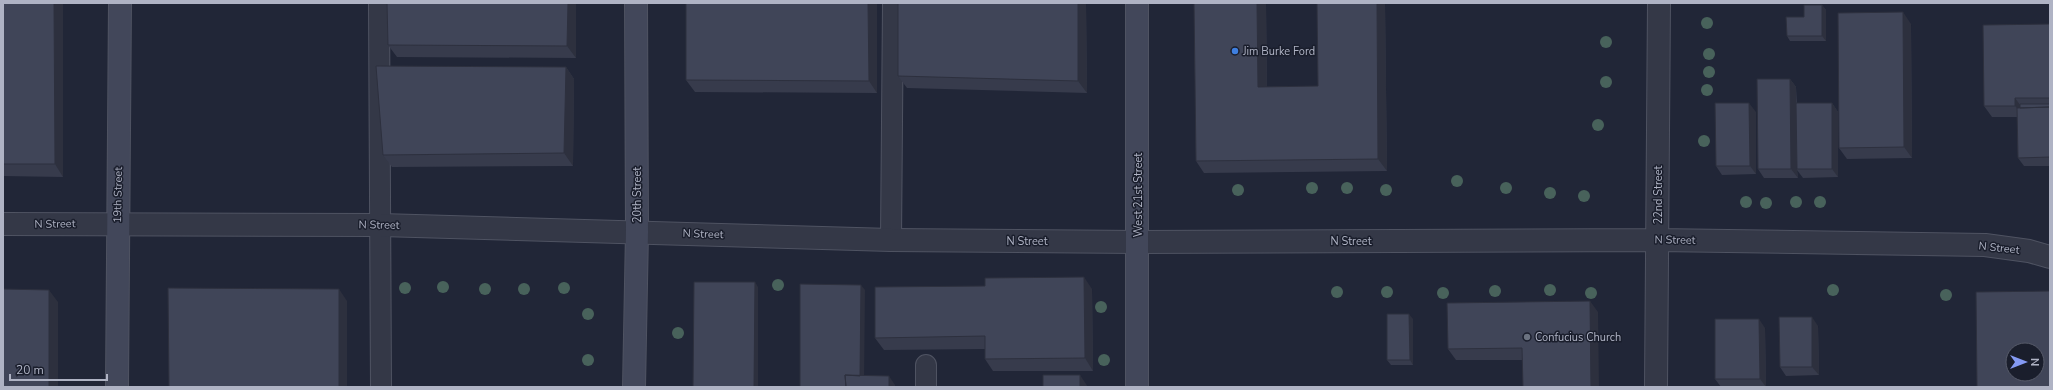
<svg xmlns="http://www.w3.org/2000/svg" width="2053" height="390" viewBox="0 0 2053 390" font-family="'Nunito Sans',sans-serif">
<rect width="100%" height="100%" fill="#212637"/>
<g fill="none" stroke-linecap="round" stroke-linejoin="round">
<g stroke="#4f5362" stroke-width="22">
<path id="lane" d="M379 3 381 387
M891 240 893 3
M926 365V387"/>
</g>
<g stroke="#4f5362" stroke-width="24">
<path id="street" d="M3 224 381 225 891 240 1138 242 1658 240 1985 245 2029 251 2050 257
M1656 387 1659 3"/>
</g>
<g stroke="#4f5362" stroke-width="24">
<path id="secondary" d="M1137 3V387
M117 387 120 3
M634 387 637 232 636 3"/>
</g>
<use href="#lane" stroke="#343847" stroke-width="20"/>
<use href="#street" stroke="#343847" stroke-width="22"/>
<use href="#secondary" stroke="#42475a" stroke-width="22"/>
</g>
<g fill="#48625b">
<circle cx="1707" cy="23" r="6"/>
<circle cx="1606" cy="42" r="6"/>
<circle cx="1709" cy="54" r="6"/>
<circle cx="1709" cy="72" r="6"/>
<circle cx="1606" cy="82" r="6"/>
<circle cx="1707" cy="90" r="6"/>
<circle cx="1598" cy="125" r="6"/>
<circle cx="1704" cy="141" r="6"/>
<circle cx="1457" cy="181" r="6"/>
<circle cx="1312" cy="188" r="6"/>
<circle cx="1347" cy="188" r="6"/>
<circle cx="1506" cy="188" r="6"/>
<circle cx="1238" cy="190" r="6"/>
<circle cx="1386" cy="190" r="6"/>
<circle cx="1550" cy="193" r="6"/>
<circle cx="1584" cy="196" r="6"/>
<circle cx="1746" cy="202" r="6"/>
<circle cx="1796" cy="202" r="6"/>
<circle cx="1820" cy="202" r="6"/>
<circle cx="1766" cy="203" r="6"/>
<circle cx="778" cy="285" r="6"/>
<circle cx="443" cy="287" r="6"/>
<circle cx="405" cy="288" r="6"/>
<circle cx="564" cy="288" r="6"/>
<circle cx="485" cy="289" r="6"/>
<circle cx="524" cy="289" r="6"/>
<circle cx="1550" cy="290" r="6"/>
<circle cx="1833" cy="290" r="6"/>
<circle cx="1495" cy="291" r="6"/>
<circle cx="1337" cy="292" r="6"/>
<circle cx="1387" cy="292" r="6"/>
<circle cx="1443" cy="293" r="6"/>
<circle cx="1591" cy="293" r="6"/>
<circle cx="1946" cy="295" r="6"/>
<circle cx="1101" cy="307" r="6"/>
<circle cx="588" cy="314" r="6"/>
<circle cx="678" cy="333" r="6"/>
<circle cx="588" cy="360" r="6"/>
<circle cx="1104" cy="360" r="6"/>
</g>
<path fill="#373b4c" d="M3 3H63V177L3 176Z
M387 3H576V58L397 57 388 45Z
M877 3V93L695 92 686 80Z
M898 3H1086L1087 93 907 88 898 76Z
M1194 3H1266L1267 87 1318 86 1317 3H1385L1387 171 1204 173 1196 161Z
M1822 5 1826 10V41H1790L1787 36Z
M1911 24 1912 158 1847 159 1839 148Z
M2050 24V166H2024L2018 158 2017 117H1992L1984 106Z
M566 67 574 79 573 166 392 167 383 155Z
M1790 79 1796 87 1797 103H1832L1838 112V177L1803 178 1797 170 1798 178H1764L1758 169Z
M1756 112V174L1722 175 1716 166Z
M1092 289 1093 371H993L985 359V349L884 350 875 338Z
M1598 312 1522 360H1456L1448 349Z
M1413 319V365H1391L1387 360Z
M1818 326 1819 375 1786 376 1780 367Z
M1765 328 1766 387H1721L1715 379Z"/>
<path fill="#2d303e" d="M54 3H63V177L55 164Z
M568 3H576V58L567 46Z
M868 3H877V93L869 81Z
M1078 3H1086L1087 93 1078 81Z
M1257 3H1266L1267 99 1258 87Z
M1377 3H1385L1387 171 1378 159Z
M1822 5 1826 10V41L1822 36Z
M1903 12 1911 24 1912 158 1904 147Z
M566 67 574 79 573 166 564 153Z
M1790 79 1796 87 1797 169V170L1798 178 1791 169Z
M2015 98 2023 109 2020 112 2015 106Z
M1749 103 1756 112V174L1750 166Z
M1832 103 1838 112V177L1832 169Z
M1084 277 1092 289 1093 371 1085 358Z
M755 282 758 287V387H754Z
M861 285 865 290 864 384 860 379Z
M339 289 347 301V387H339Z
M49 290 58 302V387H49Z
M1590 301 1598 312 1599 387H1591Z
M1409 314 1413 319V365L1410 360Z
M1812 317 1818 326 1819 375 1812 367Z
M1759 319 1765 328 1766 387 1760 379Z
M1080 375 1088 387H1080Z
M889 376 895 385V387H889Z"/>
<path fill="#404558" stroke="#2d303e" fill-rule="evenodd" d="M3 3H54L55 164H3Z
M387 3H568L567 46 388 45Z
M686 3H868L869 81 686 80Z
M898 3H1078V81L898 76Z
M1194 3H1257L1258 87 1318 86 1317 3H1377L1378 159 1196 161Z
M1804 5H1822V36H1787L1786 17H1804Z
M1903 12 1904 147 1839 148 1838 13Z
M2050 24V98H2015V106H1984L1983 25Z
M376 66 566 67 564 153 383 155Z
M1757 79H1790L1791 169H1758Z
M1715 103H1749L1750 166H1716Z
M1796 103H1832V169H1797Z
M2020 104H2050V107L2020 108Z
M2050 107V157L2018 158 2017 108Z
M1084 277 1085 358 985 359V336L875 338V287L985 286V278Z
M694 282H755L754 387H693Z
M800 284 861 285 860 376 845 375 846 387H800Z
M168 288 339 289V387H169Z
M3 289 49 290V387H3Z
M2050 291V387H1977L1976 292ZM2013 350H2037V374H2013Z
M1590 301 1591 387H1523L1522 348 1448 349 1447 303Z
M1387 314H1409L1410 360H1387Z
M1779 317H1812V367H1780Z
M1715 319H1759L1760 379H1715Z
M845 375 889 376V387H846Z
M1043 375H1080V387H1043Z"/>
<circle fill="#3f7fe0" stroke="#1a1e2c" stroke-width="1.5" cx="1235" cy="51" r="4"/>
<circle fill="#6b7280" stroke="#1a1e2c" stroke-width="1.5" cx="1527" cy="337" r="4"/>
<g text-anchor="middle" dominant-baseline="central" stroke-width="3" stroke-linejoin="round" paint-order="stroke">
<g font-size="11" fill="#afb3c4" stroke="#1a1e2c" text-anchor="start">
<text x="1243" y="51">Jim Burke Ford</text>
<text x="1535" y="337">Confucius Church</text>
</g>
<g font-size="11" fill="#afb3c4" stroke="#1a1e2c">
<text transform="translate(118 195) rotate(-89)">19th Street</text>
<text transform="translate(637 195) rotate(-90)">20th Street</text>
<text transform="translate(1138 195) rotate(-90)">West 21st Street</text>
<text transform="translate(1658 195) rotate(-90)">22nd Street</text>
<text transform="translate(55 224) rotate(-1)">N Street</text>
<text transform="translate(379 225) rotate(1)">N Street</text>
<text transform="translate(703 234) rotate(2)">N Street</text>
<text transform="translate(1675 240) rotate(1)">N Street</text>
<text x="1027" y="241">N Street</text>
<text x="1351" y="241">N Street</text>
<text transform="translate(1999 248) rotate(6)">N Street</text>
</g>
</g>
<rect width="2053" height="390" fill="none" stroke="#afb3c4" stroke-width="8"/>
<g transform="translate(2025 362) rotate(90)"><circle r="19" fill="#1a1e2c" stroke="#565a69"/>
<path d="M0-3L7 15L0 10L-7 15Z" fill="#849af4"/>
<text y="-6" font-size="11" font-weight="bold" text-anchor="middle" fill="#afb3c4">N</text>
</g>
<path d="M10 374v6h97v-6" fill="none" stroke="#afb3c4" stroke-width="2"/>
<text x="16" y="374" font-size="12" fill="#afb3c4" stroke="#1a1e2c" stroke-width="3" paint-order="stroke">20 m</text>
</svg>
